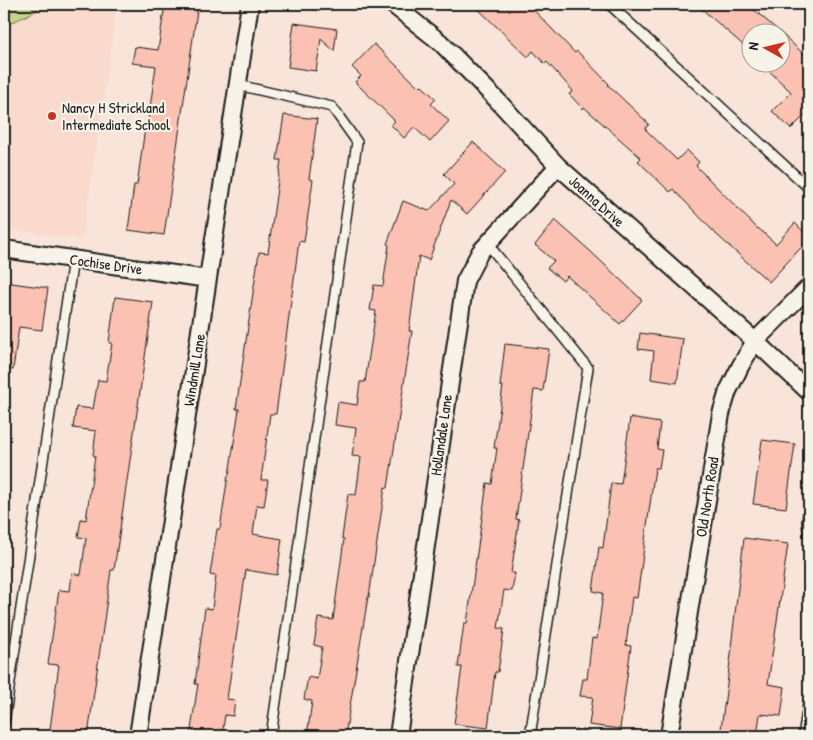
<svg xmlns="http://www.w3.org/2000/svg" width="813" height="740" viewBox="0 0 813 740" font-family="'Patrick Hand',sans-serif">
<rect width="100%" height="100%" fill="#f8e4d8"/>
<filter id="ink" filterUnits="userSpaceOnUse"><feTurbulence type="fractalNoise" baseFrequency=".02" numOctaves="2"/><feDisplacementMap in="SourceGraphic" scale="10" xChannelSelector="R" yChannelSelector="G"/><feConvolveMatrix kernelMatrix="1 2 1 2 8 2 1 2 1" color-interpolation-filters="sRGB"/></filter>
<g filter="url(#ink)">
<path fill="#f9dacd" d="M4 4H117L82 240 4 228Z"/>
<path fill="#c2d489" stroke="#6f7852" d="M4 4H35L38 10 4 26Z"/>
<path fill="#fbc1b2" stroke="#1c1c1c" d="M165 4H198L164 235 128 230 134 185H137L145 128H147L156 66 132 63 135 47 158 50Z
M473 4H528L575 53 577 51 609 84 608 85 649 124 645 129 677 160 687 150 699 162 696 166 758 229V228L776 244 795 223 809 237V239L769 282 716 234 673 189 670 192 638 161 641 158 584 107 583 109 569 94 573 91 547 62 545 64 533 51 528 57Z
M696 4H747L780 32H750V51Z
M294 23 337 29 334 51 321 39 316 71 288 67Z
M780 32 809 59V111L791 129 772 111 791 92 760 62H780Z
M374 44 419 87 421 85 436 99 431 104 449 121 430 142 414 127 404 138 391 125 395 121 355 82 361 76 352 67Z
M284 115 317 119 309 179 313 180 304 242 299 241 276 414H270L261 480H268L264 506 257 505 253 534 282 539 277 575 246 570 227 699 235 700 233 716 225 715 222 736H190L198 684H195L205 608 212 609 216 576 210 575 217 529H220L228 475H229L239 409H236L259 252 268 253 281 160H277Z
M473 142 505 172 467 214 451 200 429 260 419 256 409 331H412L388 488 385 487 369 597H368L345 736H307L312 701 304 699 308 677 317 679 322 647 314 645 318 618 333 620 344 539 342 538 348 494 356 495 361 457 352 456 356 428 335 425 338 402 357 405 360 382H365L376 311 370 310 374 285 383 286 389 245 387 244 403 201 429 211 454 184 444 174Z
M555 220 589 250 642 300 620 324 567 276 563 281 547 268 554 261 535 245Z
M4 282 48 288 42 330 19 327 13 370 4 369Z
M115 297 153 302 114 570H111L88 736H49L59 665 48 664 59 590 70 591 72 573 81 575 86 538 78 537 81 519 86 520 95 456 93 455 96 431 73 428 76 407 93 409 98 380 106 381 112 343H109Z
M640 333 683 339 677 383 651 379 654 351 638 349Z
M505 344 549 349 543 391 534 390 516 519 519 520 511 573H515L512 591 504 590 498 628 504 629 498 672H495L488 728 454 724 462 667H458L464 623H467L487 483 492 484 497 448H494L503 386H500Z
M630 418 660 423 657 449 662 450 659 468H655L637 598 632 597 626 645 631 646 620 729 589 725 593 697 580 696 583 679H587L592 638 597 639 603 593 593 591 599 547 603 548 611 483 621 484Z
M762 440 795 444 786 508 753 504Z
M744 538 788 544 768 684 785 687 781 716 760 714 757 736H720L732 647H731Z"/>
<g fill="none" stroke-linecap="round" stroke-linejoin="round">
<g stroke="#1c1c1c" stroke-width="12">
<path id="service" d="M609 4 809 188
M238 85 332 107 357 142 271 736
M487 243 588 368 530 736
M809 507 807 522 809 535
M4 722 73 259
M803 736 809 699"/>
</g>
<g stroke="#1c1c1c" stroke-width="20">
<path id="minor" d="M392 4 440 42 497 100 558 166 755 341 809 392
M4 249 208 279
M138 736 250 4
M398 736 465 281 480 252 558 166
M669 736 721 414 728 391 741 365 755 341 809 287"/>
</g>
<use href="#service" stroke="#f7f3e8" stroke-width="9"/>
<use href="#minor" stroke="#f7f3e8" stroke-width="16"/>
</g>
</g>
<circle fill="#c8321e" stroke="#f7f3e8" stroke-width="2" cx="52" cy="116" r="5"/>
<g text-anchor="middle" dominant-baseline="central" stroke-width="4.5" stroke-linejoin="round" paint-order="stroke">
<g font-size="15" fill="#1c1c1c" stroke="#f7f3e8" text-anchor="start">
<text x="62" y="107">Nancy H Strickland<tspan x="62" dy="17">Intermediate School</tspan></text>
</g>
<g font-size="15" fill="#1c1c1c" stroke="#f7f3e8">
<text transform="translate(597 201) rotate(42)">Joanna Drive</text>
<text transform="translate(106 264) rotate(8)">Cochise Drive</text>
<text transform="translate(194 370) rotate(-81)">Windmill Lane</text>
<text transform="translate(441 435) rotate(-82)">Hollandale Lane</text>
<text transform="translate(707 497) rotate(-81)">Old North Road</text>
</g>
</g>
<rect width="813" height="740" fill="none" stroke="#f7f3e8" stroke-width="20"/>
<rect x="10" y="10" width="793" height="720" fill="none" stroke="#1c1c1c" stroke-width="2" filter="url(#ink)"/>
<g transform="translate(766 48) rotate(278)"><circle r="24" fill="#f7f3e8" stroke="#9f9d96"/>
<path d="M0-4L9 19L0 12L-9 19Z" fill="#c8321e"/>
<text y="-8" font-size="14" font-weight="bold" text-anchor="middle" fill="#1c1c1c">N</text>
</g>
</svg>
